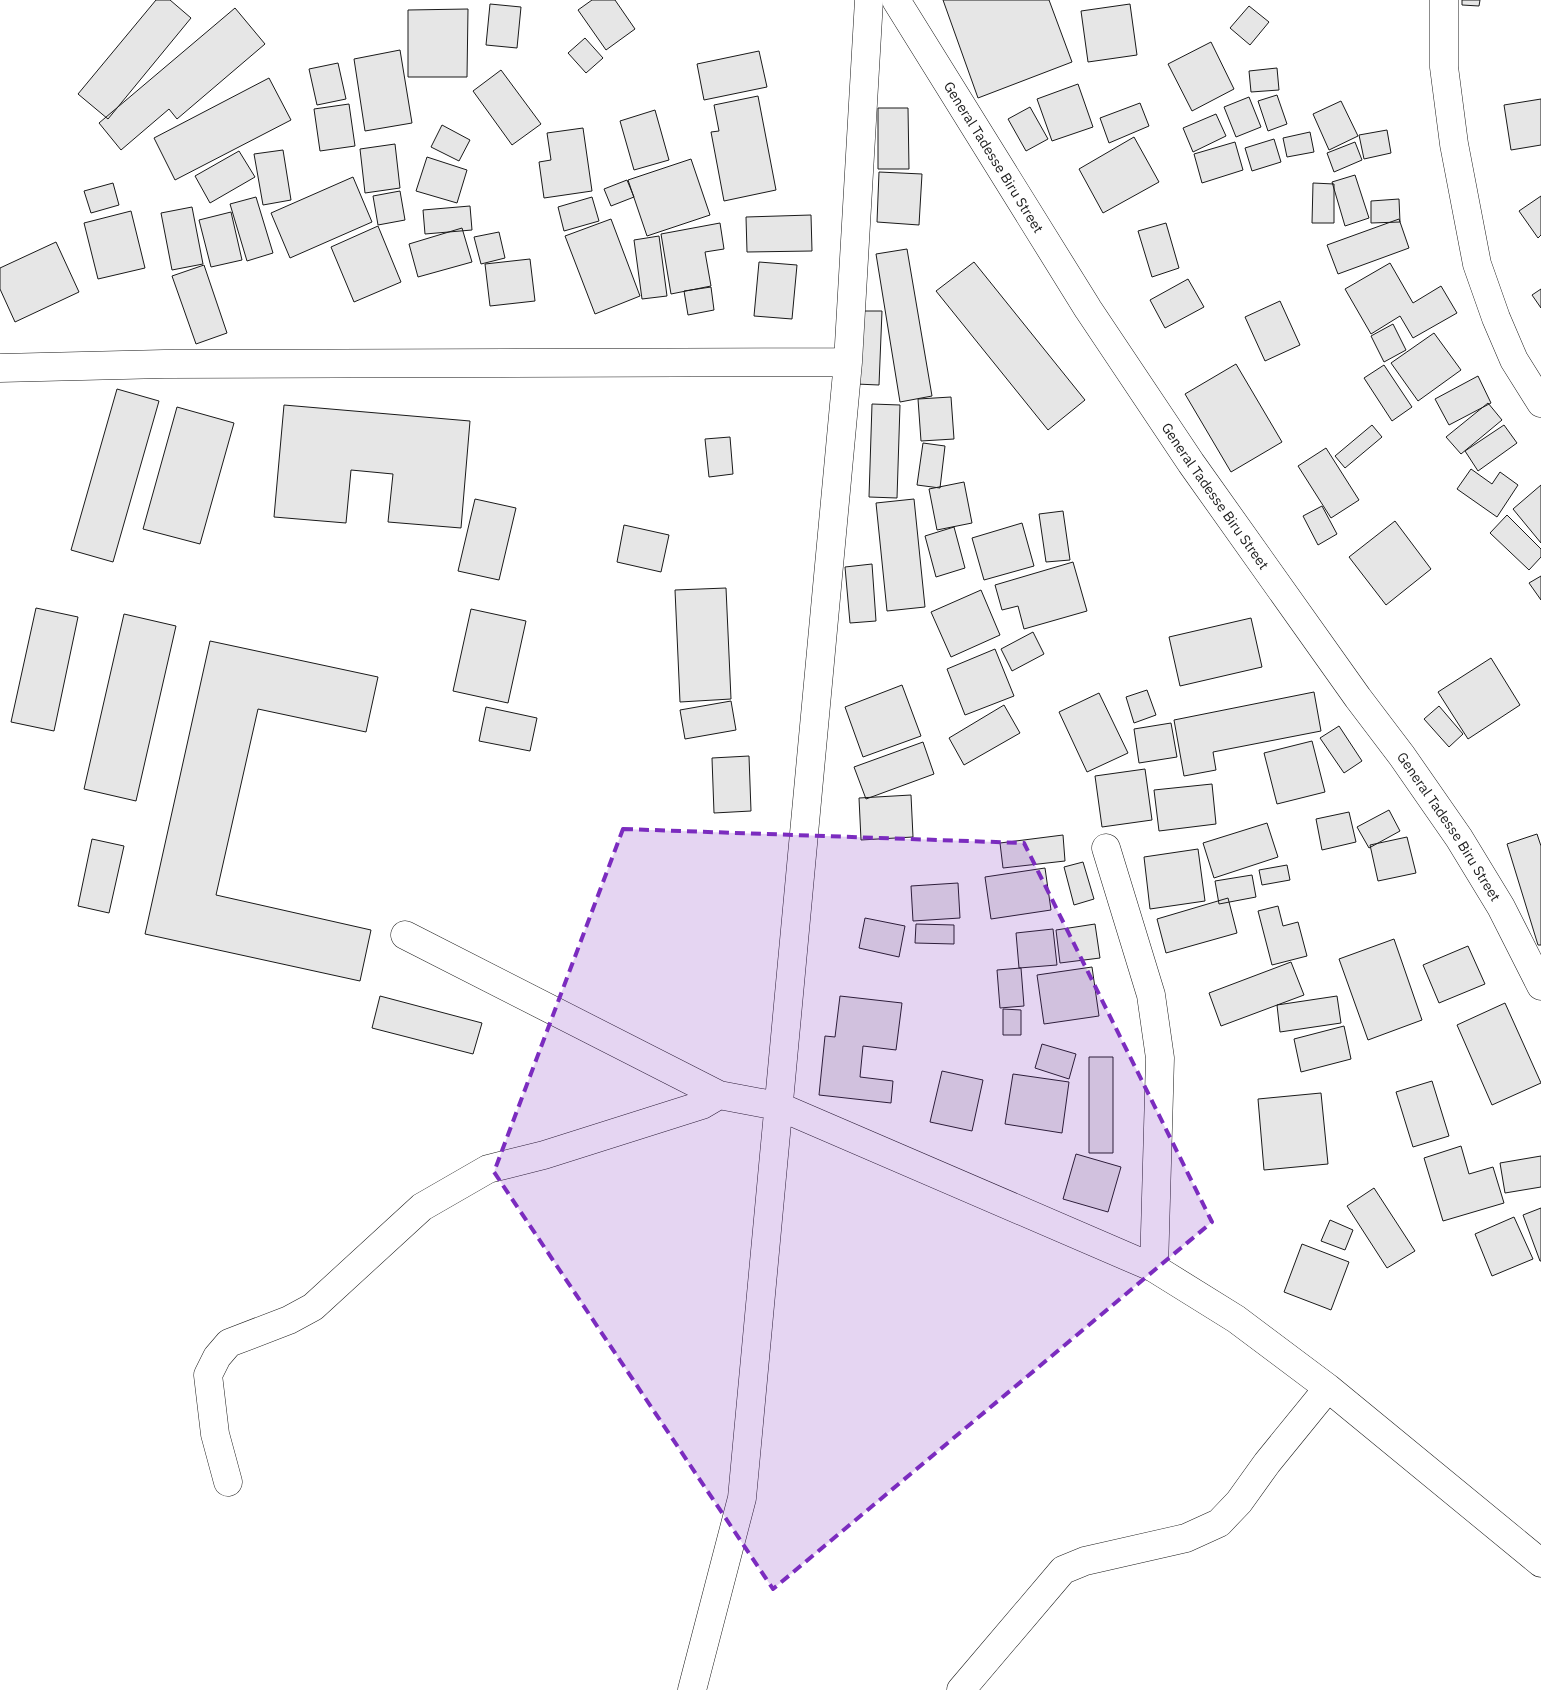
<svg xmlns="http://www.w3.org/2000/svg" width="1541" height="1690" viewBox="0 0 1541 1690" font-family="'IBM Plex Sans',sans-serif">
<rect width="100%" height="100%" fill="#fff"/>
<path fill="#e6e6e6" stroke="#1a1a1a" d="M156 0H170L191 18 108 119 78 94Z
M592 0H615L635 29 606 50 578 10Z
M943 0H1049L1072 62 978 98Z
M1462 0H1480L1479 6 1462 5Z
M490 4 521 7 517 48 486 45Z
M1130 4 1137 55 1088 62 1081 11Z
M1249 6 1269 22 1250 45 1230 28Z
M235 8 265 44 177 119 169 109 121 150 99 123Z
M468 9 467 77H408V10Z
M585 38 603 58 586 73 568 53Z
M1211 42 1234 89 1192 111 1168 64Z
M400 50 412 123 365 131 354 59Z
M759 51 767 87 704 100 697 64Z
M338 63 346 99 317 105 309 69Z
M1277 68 1279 90 1251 92 1249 71Z
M501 70 541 124 512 145 473 91Z
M269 78 291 120 175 180 154 138Z
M1078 84 1093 127 1052 141 1037 99Z
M1277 95 1287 124 1268 131 1258 101Z
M758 96 776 190 724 201 711 132 719 131 714 105Z
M1249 97 1261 127 1236 137 1224 107Z
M1541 99V145L1511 150 1504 105Z
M1341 101 1358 136 1329 150 1313 114Z
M1140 103 1149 126 1109 143 1100 118Z
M349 104 355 146 320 151 314 109Z
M1030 107 1048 139 1026 151 1008 119Z
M878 108H908L909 169H878Z
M655 110 669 160 634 170 620 121Z
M1216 114 1226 136 1193 152 1183 128Z
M442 125 470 140 459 161 431 147Z
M583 128 592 191 544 198 539 162 551 160 547 133Z
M1387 130 1391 153 1364 159 1359 135Z
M1310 132 1314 152 1287 157 1283 138Z
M1134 137 1159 182 1103 213 1079 169Z
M1274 139 1281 162 1252 171 1245 148Z
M1235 142 1243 170 1202 183 1194 154Z
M1355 142 1362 160 1334 172 1327 153Z
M395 144 400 188 365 193 360 149Z
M283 150 291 200 263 205 254 154Z
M239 151 255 177 210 203 195 176Z
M427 157 467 170 457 203 416 191Z
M691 159 710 215 647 236 628 180Z
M879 172 922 174 919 225 877 222Z
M1355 175 1369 218 1345 226 1332 182Z
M353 177 372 222 290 258 271 213Z
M627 180 634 197 611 206 604 189Z
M113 183 119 205 91 213 84 191Z
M1313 183 1334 184V223H1312Z
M400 191 405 220 378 225 373 196Z
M1541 196V235L1538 238 1519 211Z
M256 197 273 253 247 261 230 204Z
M592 197 599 221 564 231 558 207Z
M1399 199 1400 222 1371 223V201Z
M470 206 472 230 425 234 423 210Z
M192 207 203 264 172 270 161 213Z
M131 211 145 268 98 279 84 223Z
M231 212 242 260 211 267 199 220Z
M811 215 812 251 747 252 746 217Z
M611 219 640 296 595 314 565 236Z
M1399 219 1409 248 1338 274 1327 245Z
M720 223 724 249 705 252 711 286 671 294 661 234Z
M1166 223 1179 268 1152 277 1138 231Z
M378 226 401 282 354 302 331 247Z
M462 228 472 262 418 277 409 244Z
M499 232 505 258 481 264 474 237Z
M659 236 667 296 642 299 634 240Z
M56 242 79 292 15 322 0 289V268Z
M907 249 932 396 900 402 876 254Z
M530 259 535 301 490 306 485 264Z
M759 262 797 265 792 319 754 316Z
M974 262 1085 400 1048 430 936 291Z
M1390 263 1413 303 1441 286 1457 313 1413 338 1400 316 1371 334 1345 289Z
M204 265 227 333 196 344 172 276Z
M1188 279 1204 307 1165 328 1150 300Z
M711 287 714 310 688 315 684 291Z
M1541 289V308L1532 295Z
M1280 301 1300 345 1265 361 1245 317Z
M859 311H882L879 385 856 384Z
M1393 324 1406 350 1384 362 1371 336Z
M1434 333 1461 370 1418 401 1391 363Z
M1236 364 1282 442 1231 472 1185 394Z
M1384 365 1412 407 1392 421 1364 378Z
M1478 376 1491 403 1449 425 1435 399Z
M117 389 159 401 113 562 71 550Z
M951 397 954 439 921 441 918 399Z
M1488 403 1502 420 1461 454 1446 437Z
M872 404 900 405 897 498 869 497Z
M284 405 470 421 461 528 388 522 393 474 351 470 346 523 274 517Z
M177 407 234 423 200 544 143 529Z
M1372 425 1382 437 1345 468 1335 456Z
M1504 425 1517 443 1478 471 1465 451Z
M730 437 733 474 709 477 705 439Z
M923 443 945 446 940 488 917 485Z
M1326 448 1359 500 1331 518 1298 466Z
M1471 469 1492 484 1500 472 1518 485 1497 517 1457 489Z
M964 482 972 523 937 530 929 489Z
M1541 485V543L1513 509Z
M475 499 516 508 499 580 458 571Z
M914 499 925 607 887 611 876 503Z
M1322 506 1337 534 1318 545 1303 516Z
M1063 511 1070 560 1046 562 1039 514Z
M1507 515 1541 549V557L1529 570 1490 533Z
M1395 521 1431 569 1386 605 1349 557Z
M1022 523 1034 566 984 580 972 538Z
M624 525 669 535 661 572 617 562Z
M954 527 965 568 936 577 925 536Z
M1073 562 1087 611 1024 629 1018 606 1002 610 995 585Z
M872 564 876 621 850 623 845 567Z
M1541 576V600L1529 583Z
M726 588 731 699 680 702 675 590Z
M981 590 1000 635 951 657 931 612Z
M36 608 78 617 54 731 11 722Z
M471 609 526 621 508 703 453 691Z
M124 614 176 626 136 801 84 789Z
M1251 618 1262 667 1180 686 1169 637Z
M1033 632 1044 654 1012 671 1001 649Z
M210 641 378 677 366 732 258 709 216 895 371 930 360 981 145 934Z
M995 649 1014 696 965 715 947 669Z
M1491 658 1520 705 1468 739 1438 692Z
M902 685 921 736 863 757 845 707Z
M1147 690 1156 715 1134 723 1126 697Z
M1314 692 1321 731 1213 752 1216 770 1184 776 1174 720Z
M1099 693 1128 753 1087 772 1059 712Z
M731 701 736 730 685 739 680 710Z
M1004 705 1020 733 964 765 949 738Z
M1439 706 1463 734 1449 747 1424 719Z
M486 707 537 718 530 751 479 741Z
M1171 723 1177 757 1139 763 1134 729Z
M1339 726 1362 761 1344 773 1320 738Z
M1312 741 1325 792 1277 804 1264 753Z
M923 742 934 774 866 799 854 767Z
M749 756 751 811 714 813 712 758Z
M1145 769 1152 820 1102 827 1095 776Z
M1212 784 1216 824 1159 831 1154 790Z
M911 795 913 837 861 840 859 798Z
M1389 810 1400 831 1369 848 1357 827Z
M1349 812 1356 842 1322 850 1316 819Z
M1267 823 1278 857 1214 878 1203 843Z
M1537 834 1541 846V945H1538L1507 844Z
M1063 835 1065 861 1003 868 1000 843Z
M1407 837 1416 873 1378 881 1370 845Z
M92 839 124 846 109 913 78 906Z
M1198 849 1205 901 1150 909 1144 857Z
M1083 862 1094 899 1074 905 1064 867Z
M1287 865 1290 880 1262 885 1259 870Z
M1045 868 1051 910 991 919 985 877Z
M1252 875 1256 897 1219 904 1215 881Z
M958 883 960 918 913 921 911 886Z
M1228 898 1237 933 1166 953 1157 919Z
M1278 906 1283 926 1298 922 1307 956 1272 965 1258 911Z
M865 918 905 926 899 957 859 948Z
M916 924 954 925V944L915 943Z
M1095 924 1100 958 1060 963 1056 930Z
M1053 929 1057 965 1019 968 1016 933Z
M1394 939 1422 1020 1368 1040 1339 959Z
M1468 946 1485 984 1439 1003 1423 965Z
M1291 962 1304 995 1221 1026 1209 993Z
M1092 967 1099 1016 1044 1024 1037 975Z
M1021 968 1024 1006 1000 1008 997 970Z
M380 996 482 1023 473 1054 372 1028Z
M840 996 902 1003 896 1050 863 1046 860 1077 893 1081 891 1103 819 1095 825 1036 835 1037Z
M1337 996 1341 1023 1280 1032 1277 1005Z
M1505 1003 1541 1083 1492 1105 1457 1025Z
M1003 1009 1021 1010V1035H1003Z
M1344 1026 1351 1059 1301 1072 1294 1039Z
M1042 1044 1076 1054 1069 1079 1035 1068Z
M1089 1057H1113V1153H1089Z
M942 1071 983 1080 972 1131 930 1122Z
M1013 1074 1069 1082 1062 1133 1005 1124Z
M1432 1081 1449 1136 1413 1147 1396 1092Z
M1321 1093 1328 1164 1264 1170 1258 1099Z
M1461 1146 1469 1174 1493 1167 1504 1203 1443 1221 1424 1158Z
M1076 1154 1121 1167 1108 1212 1063 1199Z
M1541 1156V1187L1505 1193 1500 1163Z
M1374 1188 1415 1251 1387 1268 1347 1206Z
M1541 1208V1261H1540L1523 1215Z
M1514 1217 1533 1259 1492 1276 1475 1234Z
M1330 1220 1353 1230 1345 1250 1321 1241Z
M1302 1244 1349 1262 1331 1310 1284 1292Z"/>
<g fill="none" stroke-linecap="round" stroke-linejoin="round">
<g stroke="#1a1a1a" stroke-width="29">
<path id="minor" d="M1444 0V67L1454 144 1477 264 1496 318 1514 360 1541 403
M0 368 164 364 848 362
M1106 848 1151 995 1160 1058 1154 1268
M405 935 719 1095 778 1106 1154 1268 1236 1319 1328 1388 1541 1563
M228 1482 215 1434 208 1375 217 1357 229 1343 289 1320 313 1307 422 1207 488 1169 544 1155 702 1105 719 1095
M692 1690 742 1498 848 362 869 0
M961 1690 1063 1570 1085 1561 1186 1538 1219 1523 1239 1502 1267 1463 1328 1388"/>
</g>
<g stroke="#1a1a1a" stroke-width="29">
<g id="tertiary">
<path id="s1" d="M896 0 1088 309 1191 463 1358 698 1402 756 1459 838 1501 907 1541 986"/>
</g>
</g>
<use href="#minor" stroke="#fff" stroke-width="28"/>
<use href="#tertiary" stroke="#fff" stroke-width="28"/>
</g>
<path fill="#7b2cbf" fill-opacity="0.2" stroke="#7b2cbf" stroke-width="4" stroke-dasharray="10 6" stroke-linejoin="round" d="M623 829 1024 843 1212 1222 773 1589 494 1172Z"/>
<g text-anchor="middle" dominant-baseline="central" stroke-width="4" stroke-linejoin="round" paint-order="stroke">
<g font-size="14" fill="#1a1a1a" stroke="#fff">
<text stroke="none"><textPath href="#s1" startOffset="185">General Tadesse Biru Street</textPath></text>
<text stroke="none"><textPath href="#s1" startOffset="590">General Tadesse Biru Street</textPath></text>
<text stroke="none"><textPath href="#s1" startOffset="995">General Tadesse Biru Street</textPath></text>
</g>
</g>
</svg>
